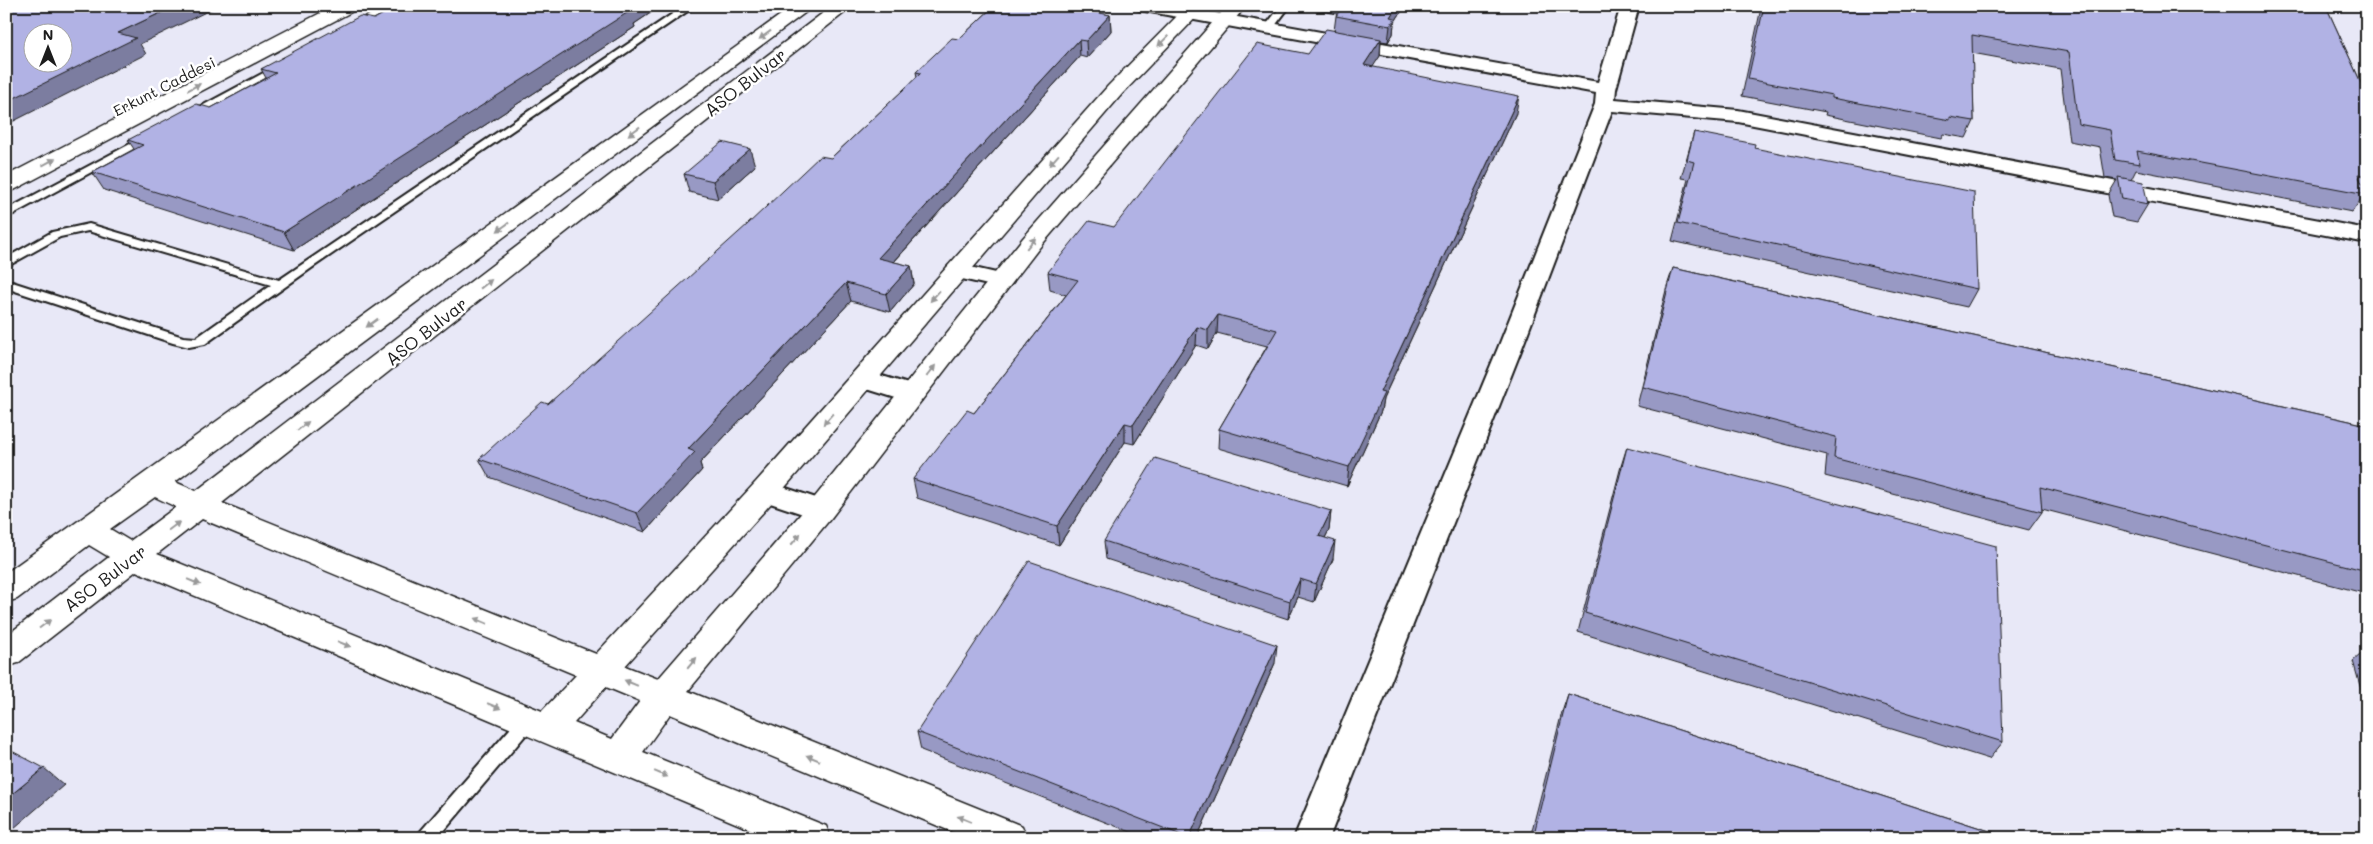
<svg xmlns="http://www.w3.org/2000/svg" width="2373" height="844" viewBox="0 0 2373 844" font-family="Mali,sans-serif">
<rect width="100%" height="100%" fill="#fff"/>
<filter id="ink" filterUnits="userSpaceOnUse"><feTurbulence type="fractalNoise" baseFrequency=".02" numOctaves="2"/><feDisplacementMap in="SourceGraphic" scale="10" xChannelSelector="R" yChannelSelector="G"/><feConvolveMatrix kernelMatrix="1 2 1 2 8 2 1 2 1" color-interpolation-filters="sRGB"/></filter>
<g filter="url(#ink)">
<path fill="#e8e8f7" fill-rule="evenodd" d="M6 6H2367V838H6ZM32 32H62V62H32Z"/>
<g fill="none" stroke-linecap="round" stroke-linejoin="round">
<g stroke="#1c1c1c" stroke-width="4">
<path id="service" d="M385 6H396L356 29 348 27Z
M684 6H695L313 267 205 344 189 347 173 343 6 288V280L183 337 196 338 271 285 88 231 60 237 6 267V258L52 232 89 224 279 280Z
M1281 6H1290L1271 31H1265L1263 29Z
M282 63 287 66 285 68 194 117H186L185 115Z
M147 135 151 136V140L6 218V210Z
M528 713 534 715 537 720 534 725 438 838H417L420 832 522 715Z"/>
</g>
<g stroke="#1c1c1c" stroke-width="4">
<path id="minor" d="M1136 6H1176L1598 82 1621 6H1639L1616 89 1615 99 1738 110 2367 229V243L1738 122 1612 111 1522 348 1329 838H1294L1498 348 1595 104 1596 93 1145 11 1139 10Z
M957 264 1009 276 1013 281 1009 286 1001 288 949 276 945 271 949 266Z
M863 370 921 388 925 394 921 400 912 403 854 385 850 379 854 373Z
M765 481 831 503 835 510 831 517 821 520 755 498 751 491 755 484Z"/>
</g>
<g stroke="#1c1c1c" stroke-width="3">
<path id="tertiary" d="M334 6H358L355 10 14 190 6 192V176Z
M793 6H814L175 482 196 491 832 6H853L222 503 596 654 755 483 1108 86 1187 6H1207L1122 94 775 499 625 666 658 679 811 502 1023 238 1227 6H1246L1039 248 831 518 688 691 1022 826 1027 838H967L670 714 643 752 826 826 831 838H771L136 571 18 663 6 667V636L109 557 89 545 17 599 6 602V573ZM155 497 176 507 130 541 110 529ZM202 519 576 675 542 711 157 554ZM606 687 640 701 612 739 574 723Z"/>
</g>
<use href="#service" fill="#fff" fill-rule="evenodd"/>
<use href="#minor" fill="#fff" fill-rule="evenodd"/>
<use href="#tertiary" fill="#fff" fill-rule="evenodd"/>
</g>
<path fill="#9899c4" stroke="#1c1c1c" d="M398 6H661L634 24 635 27 294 250 104 190 92 172 134 149 128 140 211 108 266 78 261 69 374 19Z
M994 6H1095L1090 11 1110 15 1111 31 1087 58 1080 56 894 262 911 266 914 284 890 312 851 301 700 463 702 470 645 532 489 477 479 459 548 404 831 158 917 77 916 72 959 39Z
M1312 6H1405L1394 23 1393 34 1388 42 1381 41 1380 56 1372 67 1516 113 1383 399 1381 411 1347 486 1218 448 1219 429 1267 346 1217 333 1208 349 1196 345 1134 444 1125 442 1059 545 917 498 913 479 974 413 1066 295 1050 290 1048 272 1114 227 1334 31 1336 16 1337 14 1312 9Z
M1749 6H2326L2367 96V196L2364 195 2352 212 2136 170 2131 180 2148 204 2137 222 2112 217 2108 195 2117 180 2105 178 2100 147 2069 141 2060 69 1972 53 1974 121 1966 138 1943 134 1941 138 1825 115 1826 112 1742 96 1761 8Z
M1694 132 1754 148 1977 289 1967 307 1672 241 1688 179 1681 178Z
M755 166 718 199 689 192 684 174Z
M1673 268 2367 425V594L2042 509V512L2029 530 1825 476 1827 455 1637 406 1667 286Z
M1627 447 2003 742 1989 759 1578 632 1621 466Z
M1331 511 1329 530 1325 538 1333 559 1314 602 1298 597 1288 619 1106 559 1104 541Z
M2367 649V711L2353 661Z
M1275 663 1197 838H1146L921 750 917 732Z
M1568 694 2011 838H1530L1562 712Z
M2316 834 2329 838H2311Z"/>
<path fill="#7c7da0" stroke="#1c1c1c" d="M175 6H218L140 44 146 54 6 125V102L118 33Z
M631 6H661L634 24 635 27 294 250 284 232Z
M1077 6H1095L1076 24 1075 8Z
M1397 6H1405L1394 23 1393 34 1388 42 1390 26V17Z
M1110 15 1111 31 1087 58 1086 41Z
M1381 39 1380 56 1363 82 1364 65Z
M1079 40 1080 56 881 276 878 258Z
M1519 96 1516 113 1383 399 1381 411 1347 486 1349 467 1380 392Z
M750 149 755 166 718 199 713 181Z
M911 266 914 284 890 312 886 294Z
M846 283 851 301 700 463 702 470 645 532 637 513 688 449Z
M1218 315 1217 333 1208 349V330Z
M1197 327 1196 345 1134 444 1133 425Z
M1125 423V442L1059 545 1057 526Z
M1331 511 1329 530 1317 554 1319 536Z
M1335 541 1333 559 1314 602 1316 584Z
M1300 579 1298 597 1288 619 1290 601Z
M1277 645 1275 663 1197 838H1189Z
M44 768 64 785 6 835V799Z"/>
<path fill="#b1b2e4" stroke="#1c1c1c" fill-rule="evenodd" d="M6 6H175L118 33 136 38 6 102ZM32 32H62V62H32Z
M398 6H631L626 10 630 11 284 232 92 172 143 145 128 140 196 104 211 108 276 73 261 69 360 16 374 19Z
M994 6H1077L1075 8 1110 15 1086 41 1079 40 878 258 911 266 886 294 846 283 688 449 695 452 637 513 479 459 542 402 548 404 748 224 820 156 831 158 921 73 916 72 952 38 959 39Z
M1343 6H1397L1390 17 1395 18 1390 26 1336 16Z
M1764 6H2326L2367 96V176L2358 174 2366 194 2137 151 2140 164 2115 160 2110 130 2078 124 2069 52 1972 35 1974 121 1950 117V120L1832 98V95L1748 79Z
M1326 29 1381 39 1364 65 1519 96 1380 392 1384 393 1349 467 1219 429 1277 330 1218 315 1208 330 1197 327 1133 425 1125 423 1057 526 913 479 967 410 974 413 1078 280 1048 272 1089 221 1114 227 1257 44 1308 54Z
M1694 132 1755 144 1754 148 1974 192 1977 289 1678 223 1694 162 1687 160Z
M722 142 750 149 713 181 684 174Z
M2118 177 2143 182 2148 204 2122 199Z
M1673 268 2367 425V571L2040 487 2042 512 1834 458 1836 437 1643 387Z
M1627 447 1996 546 2003 742 1585 613Z
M1155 458 1331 511 1319 536 1335 541 1316 584 1300 579 1290 601 1104 541Z
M1029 561 1277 645 1189 838 917 732Z
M1568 694 2011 838H1533Z
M6 748 44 768 6 799Z
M261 830 278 838H253Z
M2316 834 2329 838H2317Z"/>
<defs><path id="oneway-solid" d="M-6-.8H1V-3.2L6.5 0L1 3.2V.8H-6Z" transform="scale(1.25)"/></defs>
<g fill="#999">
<use href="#oneway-solid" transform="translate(765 35) rotate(144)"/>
<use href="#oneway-solid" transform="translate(1163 41) rotate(135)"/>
<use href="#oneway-solid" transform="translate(194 87) rotate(-28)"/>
<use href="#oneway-solid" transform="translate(634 131) rotate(144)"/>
<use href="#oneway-solid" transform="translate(1054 160) rotate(131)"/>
<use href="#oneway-solid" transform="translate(49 162) rotate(-28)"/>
<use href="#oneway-solid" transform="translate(503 227) rotate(144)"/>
<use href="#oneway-solid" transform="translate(1031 243) rotate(-51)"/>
<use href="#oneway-solid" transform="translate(486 284) rotate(-38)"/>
<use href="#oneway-solid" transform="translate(935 296) rotate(131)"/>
<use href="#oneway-solid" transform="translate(372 323) rotate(144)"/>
<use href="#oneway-solid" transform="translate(931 371) rotate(-52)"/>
<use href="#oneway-solid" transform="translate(828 419) rotate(131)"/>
<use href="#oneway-solid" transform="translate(303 426) rotate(-38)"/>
<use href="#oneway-solid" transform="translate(174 526) rotate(-37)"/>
<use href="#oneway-solid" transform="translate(796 539) rotate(-50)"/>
<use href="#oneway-solid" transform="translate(194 582) rotate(22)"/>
<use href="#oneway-solid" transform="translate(481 621) rotate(-158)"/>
<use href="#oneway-solid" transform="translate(45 624) rotate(-37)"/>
<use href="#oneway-solid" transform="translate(344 644) rotate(22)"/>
<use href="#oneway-solid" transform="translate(692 663) rotate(-50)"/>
<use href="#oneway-solid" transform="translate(631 683) rotate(-157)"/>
<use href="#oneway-solid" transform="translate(494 706) rotate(22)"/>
<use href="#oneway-solid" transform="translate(813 758) rotate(-158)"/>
<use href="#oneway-solid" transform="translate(661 774) rotate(23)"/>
<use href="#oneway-solid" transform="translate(964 819) rotate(-158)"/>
</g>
</g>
<g text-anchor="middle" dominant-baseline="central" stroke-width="5" stroke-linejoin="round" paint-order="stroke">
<g font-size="15" fill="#1c1c1c" stroke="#fff">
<text transform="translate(164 86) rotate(-27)">Erkunt Caddesi</text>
</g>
<g font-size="18" fill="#1c1c1c" stroke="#fff">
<text transform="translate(745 82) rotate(-38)">ASO Bulvar</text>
<text transform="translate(426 331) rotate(-38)">ASO Bulvar</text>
<text transform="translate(105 578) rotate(-37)">ASO Bulvar</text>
</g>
</g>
<rect width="2373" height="844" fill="none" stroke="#fff" stroke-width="25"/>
<rect x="12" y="12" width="2348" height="819" fill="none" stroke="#1c1c1c" stroke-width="2" filter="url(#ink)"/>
<g transform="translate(48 48)"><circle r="24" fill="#ffffff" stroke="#a4a4a4"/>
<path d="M0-4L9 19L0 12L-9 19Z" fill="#1c1c1c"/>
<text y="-8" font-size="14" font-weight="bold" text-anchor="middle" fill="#1c1c1c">N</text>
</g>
</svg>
